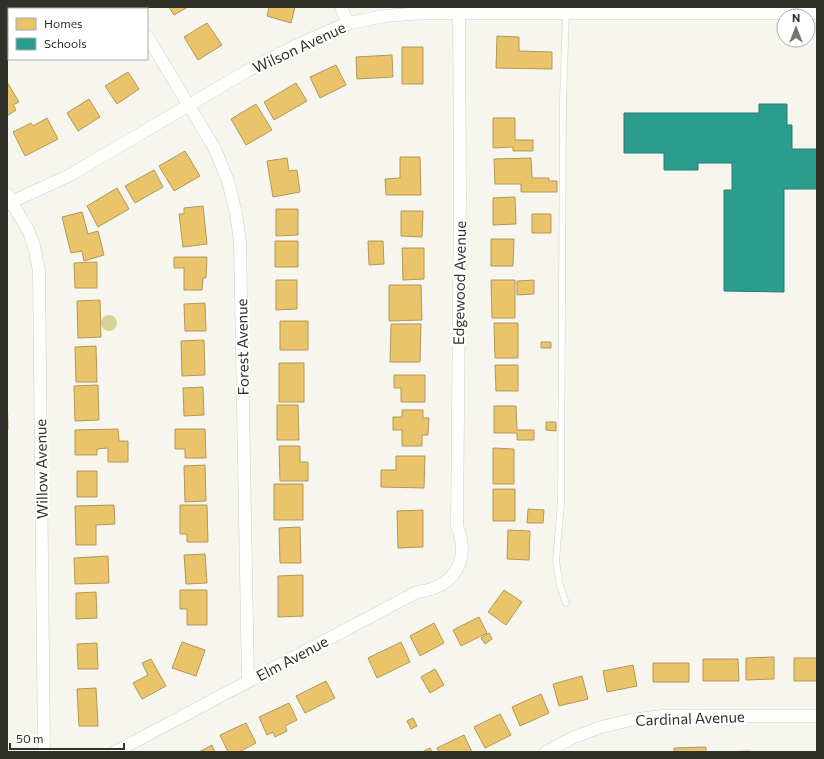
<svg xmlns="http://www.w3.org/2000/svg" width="824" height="759" viewBox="0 0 824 759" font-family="Commissioner,sans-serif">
<rect width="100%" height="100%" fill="#f6f6ee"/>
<path fill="#d8d297" d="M101 323a8 8 0 1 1 16 0a8 8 0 1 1-16 0Z"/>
<path fill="#e9c46a" stroke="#b29857" d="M56 7H87L88 9H57Z
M169 7H188L174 15Z
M269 7H295L291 23 267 16Z
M207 23 222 45 198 60 184 37Z
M497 36 519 37V51L552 52V69L496 68Z
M402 47H423V84H402Z
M392 55 393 77 357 79 356 57Z
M336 65 346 85 320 98 310 77Z
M128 72 139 89 117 104 105 86Z
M7 82 19 102 13 105 16 110 7 116Z
M296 83 307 101 274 120 264 102Z
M89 99 100 117 78 131 67 113Z
M256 104 272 130 246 145 231 119Z
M47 118 58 139 25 156 13 132 31 123 33 126Z
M493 118H515V140H533V151H513V147L493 148Z
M185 151 200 176 174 191 159 166Z
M400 157H420L421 195H386L385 179 400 178Z
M287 158 289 171 297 170 300 192 273 197 267 161Z
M531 158 532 178H549V181H557V192H521V184H495L494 159Z
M154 170 163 187 135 203 125 186Z
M117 188 129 209 98 227 87 206Z
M515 197 516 224 493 225V198Z
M203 206 207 244 183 247 179 214H184V208Z
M276 209H298V235L276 236Z
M401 211H423L422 237 401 236Z
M82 212 88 234 98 231 104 255 84 261 82 251 71 253 62 217Z
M532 214H551V233H532Z
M491 239H514L513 266H491Z
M275 241H298V267H275Z
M368 241H383L384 264 369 265Z
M402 248H424V279L403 280Z
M174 257H207L206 278H203L202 290H184V268H174Z
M97 262V288H75L74 263Z
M276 280H297V309L276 310Z
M491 280H515V318H492Z
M534 280V294L517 295V281Z
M389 285H421L422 320 389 321Z
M100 300 101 337 78 338 77 301Z
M205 303 206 331H185L184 304Z
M280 321H308V350H280Z
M494 323H518V358H495Z
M391 324H421L420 362H390Z
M204 340 205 375 182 376 181 341Z
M541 342H551V348H541Z
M96 346 97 382H76L75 347Z
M279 363H304V402H279Z
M495 365H518V391H496Z
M394 375H425V402H401V388H394Z
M98 385 99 420 75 421 74 386Z
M203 387 204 415 184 416 183 388Z
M7 391 8 429H7Z
M277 405H298L299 440H277Z
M494 406H516L517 430H534V440H517V433H494Z
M402 410H423V418H429L428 435H422V446H402V430H393V417H402Z
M546 422H556V431L546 430Z
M118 429 119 441H128V462H108V448L97 449V455H75V430Z
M175 429H205L206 458H185V449H175Z
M279 446H300V462H308V481H280Z
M493 448 514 449V484H493Z
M396 456H425L424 488 381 487V470H396Z
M205 465 206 501 185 502 184 466Z
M77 471H97V497H77Z
M274 484H303V520H274Z
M493 489H515V521H493Z
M114 505 115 524 96 525V545H76L75 506Z
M180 505H207L208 542H187V534H180Z
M528 509 544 510 543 523H527Z
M423 510V547L398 548 397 511Z
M300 527 301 563H280L279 528Z
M508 530 530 531 529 560 507 559Z
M205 554 207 583 186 584 184 555Z
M108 556 109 583 75 584 74 558Z
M303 575V616L278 617V576Z
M180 590H207V625H187V609H180Z
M504 590 522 602 506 625 488 612Z
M96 592 97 618 76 619V593Z
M479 617 487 633 461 646 453 630Z
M434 623 444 643 420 656 410 636Z
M489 633 492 639 485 644 481 638Z
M182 642 205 650 196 676 172 668Z
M401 642 410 662 377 678 368 658Z
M97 643 98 669H78L77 644Z
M774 657V679L746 680V658Z
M794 658H817V681H794Z
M151 659 166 686 142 699 133 683 148 675 142 663Z
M703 659H738L739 681H703Z
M653 663H689V682H653Z
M633 665 637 686 607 692 603 671Z
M435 669 444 685 430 693 421 677Z
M582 676 588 699 559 706 553 684Z
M326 681 335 698 305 713 296 696Z
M96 688 98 726H79L77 689Z
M541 694 549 713 520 726 512 707Z
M289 703 297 720 285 726 287 731 275 737 273 732 267 735 259 717Z
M500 714 511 735 485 748 474 727Z
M413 718 417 726 411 729 407 721Z
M246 723 256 743 239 752H228L220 735Z
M464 735 472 752H439L437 748Z
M212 745 215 752H199Z
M706 747V752H674V748Z
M430 748 432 752H422Z
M750 751V752H717Z"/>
<path fill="#2a9d8f" stroke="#2c7d71" d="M759 104H787V125H792V149H817V189H784V292L724 291V190H732V163H698V170H664V153H624V113H759Z"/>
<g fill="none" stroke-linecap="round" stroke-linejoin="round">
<g stroke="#d0d0ca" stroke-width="7">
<path id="service" d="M566 12 563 102 561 502 556 561 560 586 566 603"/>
</g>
<g stroke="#d0d0ca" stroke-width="13">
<path id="minor" d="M129 7 131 9
M341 7 348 24
M147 36 215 149 228 181 236 213 240 242 248 681
M7 194 29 232 34 246 39 271 44 752
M7 204 70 175 247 71 297 45 345 24 384 16 424 13H817
M115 752 417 592C453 588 471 561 457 526L460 195 459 7
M546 752 572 738 601 727 631 720 662 716H817"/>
</g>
<use href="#service" stroke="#fefefc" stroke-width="6"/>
<use href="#minor" stroke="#fefefc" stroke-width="12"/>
</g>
<g text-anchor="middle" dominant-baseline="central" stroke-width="4" stroke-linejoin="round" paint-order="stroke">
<g font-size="15" fill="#31312b" stroke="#fff">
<text transform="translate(299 47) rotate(-25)">Wilson Avenue</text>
<text transform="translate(459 283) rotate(-89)">Edgewood Avenue</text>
<text transform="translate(242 347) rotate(-91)">Forest Avenue</text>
<text transform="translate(41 469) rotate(-91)">Willow Avenue</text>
<text transform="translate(292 658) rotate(-28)">Elm Avenue</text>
<text transform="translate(690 718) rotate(-2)">Cardinal Avenue</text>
</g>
</g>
<rect width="824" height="759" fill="none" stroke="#31312b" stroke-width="16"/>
<rect x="8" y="8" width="140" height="52" fill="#ffffff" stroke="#adadaa"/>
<rect x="16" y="18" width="20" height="12" fill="#e9c46a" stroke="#adadaa"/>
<text x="44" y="28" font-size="12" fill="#31312b">Homes</text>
<rect x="16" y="38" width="20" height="12" fill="#2a9d8f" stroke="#adadaa"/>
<text x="44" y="48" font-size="12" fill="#31312b">Schools</text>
<g transform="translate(796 28)"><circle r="19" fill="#ffffff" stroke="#adadaa"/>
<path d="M0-3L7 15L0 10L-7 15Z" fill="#76766f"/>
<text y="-6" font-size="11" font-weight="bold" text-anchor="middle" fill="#31312b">N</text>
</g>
<path d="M10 743v6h114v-6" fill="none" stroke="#31312b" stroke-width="2"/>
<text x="16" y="743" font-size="12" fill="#31312b" stroke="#ffffff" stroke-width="3" paint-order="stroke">50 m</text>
</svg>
